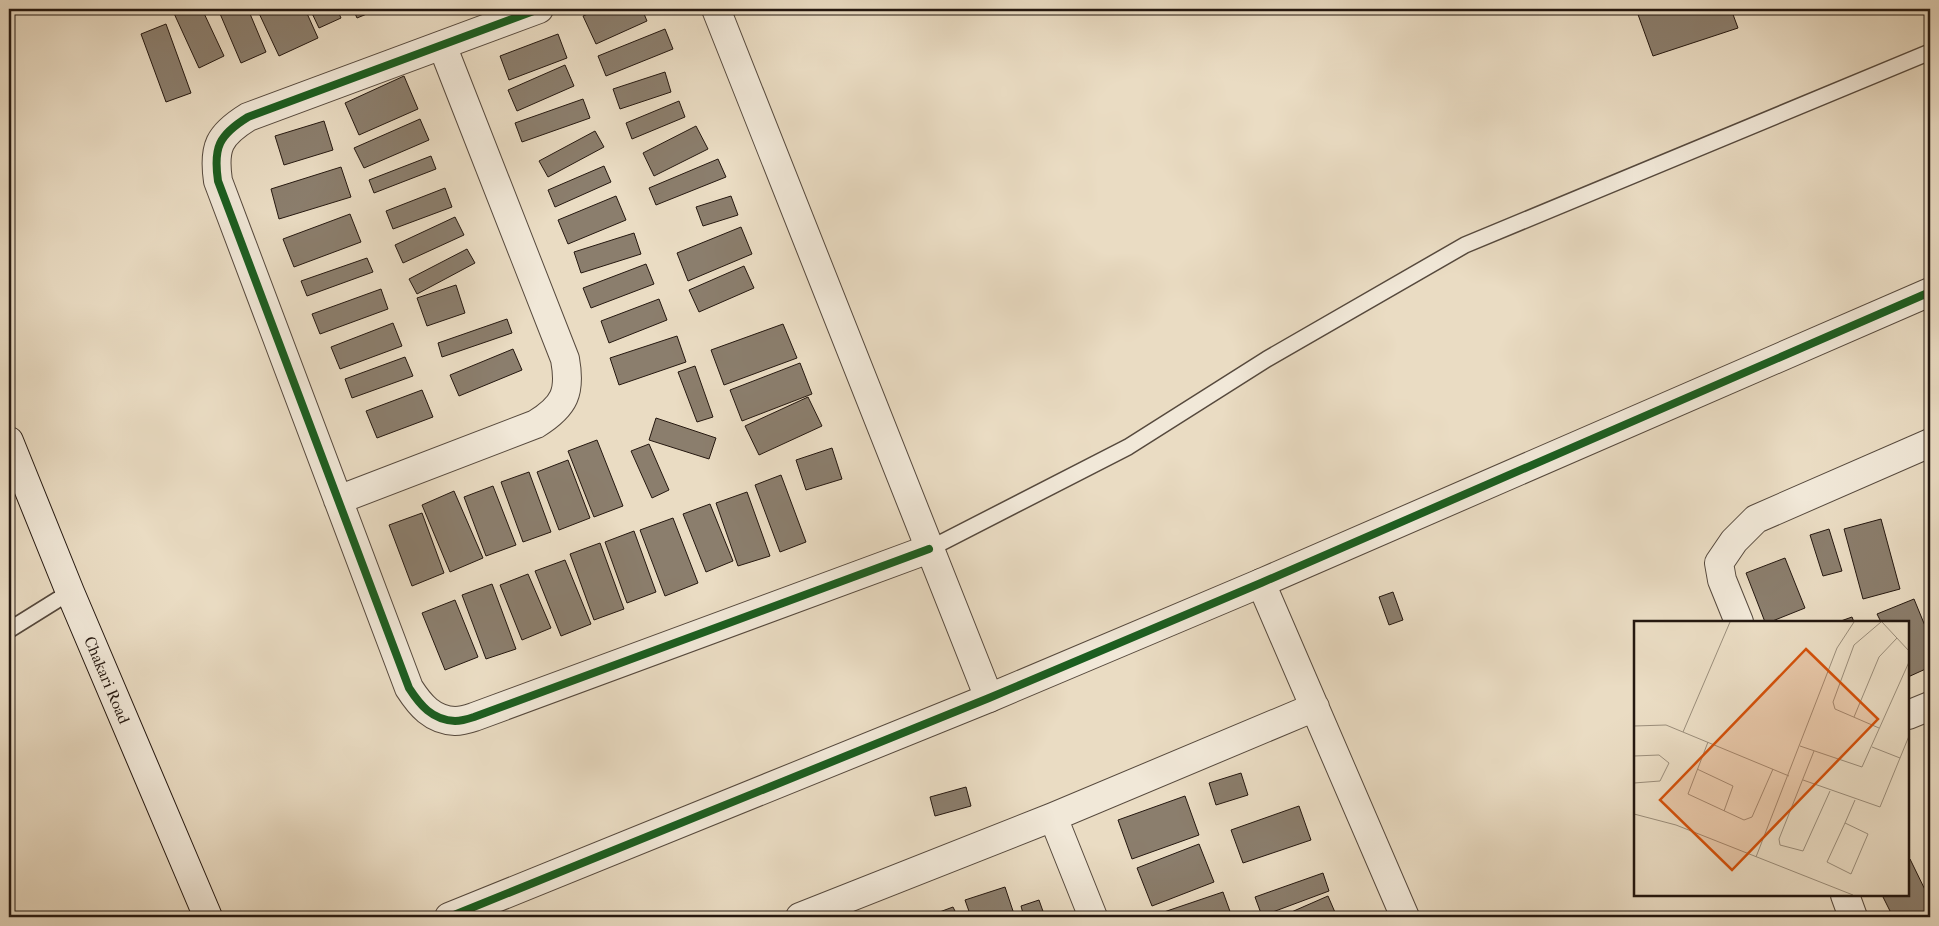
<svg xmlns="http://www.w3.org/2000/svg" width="1939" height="926" viewBox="0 0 1939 926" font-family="'IM FELL French Canon',serif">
<rect width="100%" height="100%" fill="#eadcc3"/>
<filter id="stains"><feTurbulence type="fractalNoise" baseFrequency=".004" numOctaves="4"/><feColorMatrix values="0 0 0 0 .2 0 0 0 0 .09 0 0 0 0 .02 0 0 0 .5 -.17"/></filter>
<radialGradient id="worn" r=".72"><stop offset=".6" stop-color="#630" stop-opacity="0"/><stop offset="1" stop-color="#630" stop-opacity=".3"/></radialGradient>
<path fill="#8b7e6d" stroke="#251810" d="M172 9H202L224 56 199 68Z
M218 9H248L266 52 241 63Z
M257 9H305L318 38 279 56Z
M310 9H337L341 18 319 28Z
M353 9H379L357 18Z
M600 9H642L647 21 596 44 583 16Z
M1636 9H1731L1738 28 1653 56Z
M166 24 191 93 166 102 141 34Z
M665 29 673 49 606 76 598 56Z
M558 34 567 58 509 80 500 56Z
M565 65 574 86 517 111 508 90Z
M665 72 671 92 620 109 613 89Z
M404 76 418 109 359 135 345 103Z
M583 99 590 118 522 142 515 123Z
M679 101 685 117 632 139 626 123Z
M420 119 429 140 364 168 354 148Z
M324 121 333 150 284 165 275 136Z
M696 126 708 149 654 176 643 153Z
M595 131 604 147 548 177 539 161Z
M431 156 436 169 374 193 369 180Z
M718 159 726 177 656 205 649 188Z
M604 166 611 182 555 207 548 190Z
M341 167 351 197 279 219 271 189Z
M445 188 452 207 393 229 386 211Z
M616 196 626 220 568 244 558 220Z
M731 196 738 215 703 226 696 207Z
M350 214 361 242 294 267 283 239Z
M455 217 464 235 403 263 395 245Z
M741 227 752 254 688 281 677 253Z
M634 233 641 254 581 273 574 252Z
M467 249 475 263 417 294 409 279Z
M367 258 373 272 307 296 301 281Z
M646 264 654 284 591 308 583 288Z
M744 266 754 288 699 312 689 290Z
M456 285 465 313 427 326 417 298Z
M381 289 388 309 320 334 312 314Z
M659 299 667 320 609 343 601 321Z
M507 319 512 333 442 357 438 343Z
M393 323 402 346 340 369 331 347Z
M783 324 797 358 724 385 711 350Z
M677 336 686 362 619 385 610 358Z
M513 349 522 370 459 396 450 375Z
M405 357 413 376 352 398 345 379Z
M800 363 812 394 742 421 730 390Z
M695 366 713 417 697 422 678 372Z
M422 390 433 417 377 438 366 411Z
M808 397 822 426 759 455 745 426Z
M656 418 716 438 709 459 649 440Z
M597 440 623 506 594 517 568 451Z
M649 444 669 490 652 498 631 451Z
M832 448 842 479 806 490 796 460Z
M568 460 590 518 559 530 537 472Z
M529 472 551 532 523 542 501 482Z
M781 475 806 542 780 552 755 485Z
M493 486 516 545 486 556 464 497Z
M454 491 483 558 450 572 422 505Z
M747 492 770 556 738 566 716 503Z
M710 504 733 561 706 572 683 514Z
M422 513 444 573 412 586 389 525Z
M673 518 698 583 665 596 640 530Z
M1881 519 1900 589 1863 599 1844 529Z
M1829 529 1842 571 1823 576 1810 535Z
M634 531 656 592 627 603 605 542Z
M600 543 624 609 594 620 570 554Z
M1785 558 1805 608 1770 622H1765L1746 573Z
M565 560 591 624 561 636 535 571Z
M528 574 551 628 522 640 500 585Z
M492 584 516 649 486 659 462 595Z
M1393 592 1403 620 1389 625 1379 597Z
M1930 595V610L1925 597Z
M1914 599 1930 638V667L1908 677V622H1881L1877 614Z
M455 600 478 657 445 670 422 613Z
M1852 617 1854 622H1838Z
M1241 773 1248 795 1216 805 1209 783Z
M966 787 971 806 935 816 930 797Z
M1185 796 1199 835 1132 859 1118 820Z
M1299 806 1311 840 1243 863 1231 830Z
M1199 844 1214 882 1152 906 1137 868Z
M1910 859 1930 900V915L1925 917H1893L1882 895H1908V860Z
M1323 873 1329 891 1262 916 1255 897Z
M1005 887 1015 917H971L965 900Z
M1223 892 1232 917H1156L1155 915Z
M1328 896 1337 917H1280Z
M1039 900 1045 917H1024L1021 906Z
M953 907 958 917H926Z"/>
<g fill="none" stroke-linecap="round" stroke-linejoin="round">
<g stroke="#56493d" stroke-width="18">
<path id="service" d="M929 549 1128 447 1267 359 1465 245 1930 52
M9 630 70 592"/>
</g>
<g stroke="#56493d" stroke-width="30">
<path id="minor" d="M539 9 248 117C219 135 213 147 218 181L409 688C420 705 432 720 455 721 461 721 468 719 474 717L929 549
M716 9 989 698
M338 500 536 424C565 406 571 392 565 359L442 45
M1261 583 1405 917
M1739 622 1722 580 1719 563 1734 541 1756 519 1930 443
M1908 715 1930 706
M1053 817 1093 917
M1845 895 1853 917
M800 917 1053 817 1315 707"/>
</g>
<g stroke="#56493d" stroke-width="30">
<path id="tertiary" d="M449 917 989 698 1261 583 1930 292"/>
</g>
<g stroke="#251810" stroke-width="30">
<path id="secondary" d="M9 441 70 592 208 917"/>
</g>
<use href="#service" stroke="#f1e8d8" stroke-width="15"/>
<use href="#minor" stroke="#f1e8d8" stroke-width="28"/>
<use href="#tertiary" stroke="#f1e8d8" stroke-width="28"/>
<use href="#secondary" stroke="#f1e8d8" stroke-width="28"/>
<g stroke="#f1e8d8" stroke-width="11">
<path id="cycleway" d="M539 9 248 117C219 135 213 147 218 181L409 688C420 705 432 720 455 721 461 721 468 719 474 717L929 549
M449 917 989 698 1261 583 1930 292"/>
</g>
<use href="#cycleway" stroke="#1b5e20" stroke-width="8"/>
</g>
<g text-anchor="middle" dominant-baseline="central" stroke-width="4" stroke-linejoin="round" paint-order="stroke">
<g font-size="16" fill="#251810" stroke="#f1e8d8">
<text transform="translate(107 680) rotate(67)">Chakari Road</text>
</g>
</g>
<g transform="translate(1634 621)">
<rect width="275" height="275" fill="#eadcc3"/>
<path fill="none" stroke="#9b8e7b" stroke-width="1" d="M248 1 275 30M220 96 245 36 263 17M0 105 32 104 155 155M245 107 201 88 199 81 220 24 247 1M49 111 96 1M74 121 54 173 110 199 118 196 139 148M166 125 228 146 275 41M238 126 266 137M180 130 145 218 146 224 169 230 196 170M0 135 25 134 35 142 26 160 0 162M63 148 99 165 90 190M169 159 246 186 275 115M0 193 42 204 219 274M211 202 234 213 217 253 193 241 211 202 221 179M122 236 203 27 220 1"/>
<path fill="#d4520c" fill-opacity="0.15" stroke="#d4520c" stroke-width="2.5" d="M172 28 244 98 98 249 26 179Z"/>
<rect width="275" height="275" fill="none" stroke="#251810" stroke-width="2.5"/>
</g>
<rect width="1939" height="926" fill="none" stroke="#eadcc3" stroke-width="30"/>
<rect x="10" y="10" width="1919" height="906" fill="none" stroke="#251810" stroke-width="2.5"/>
<rect x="15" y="15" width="1909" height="896" fill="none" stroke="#251810"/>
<rect width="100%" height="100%" filter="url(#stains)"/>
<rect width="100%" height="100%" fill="url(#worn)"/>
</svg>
